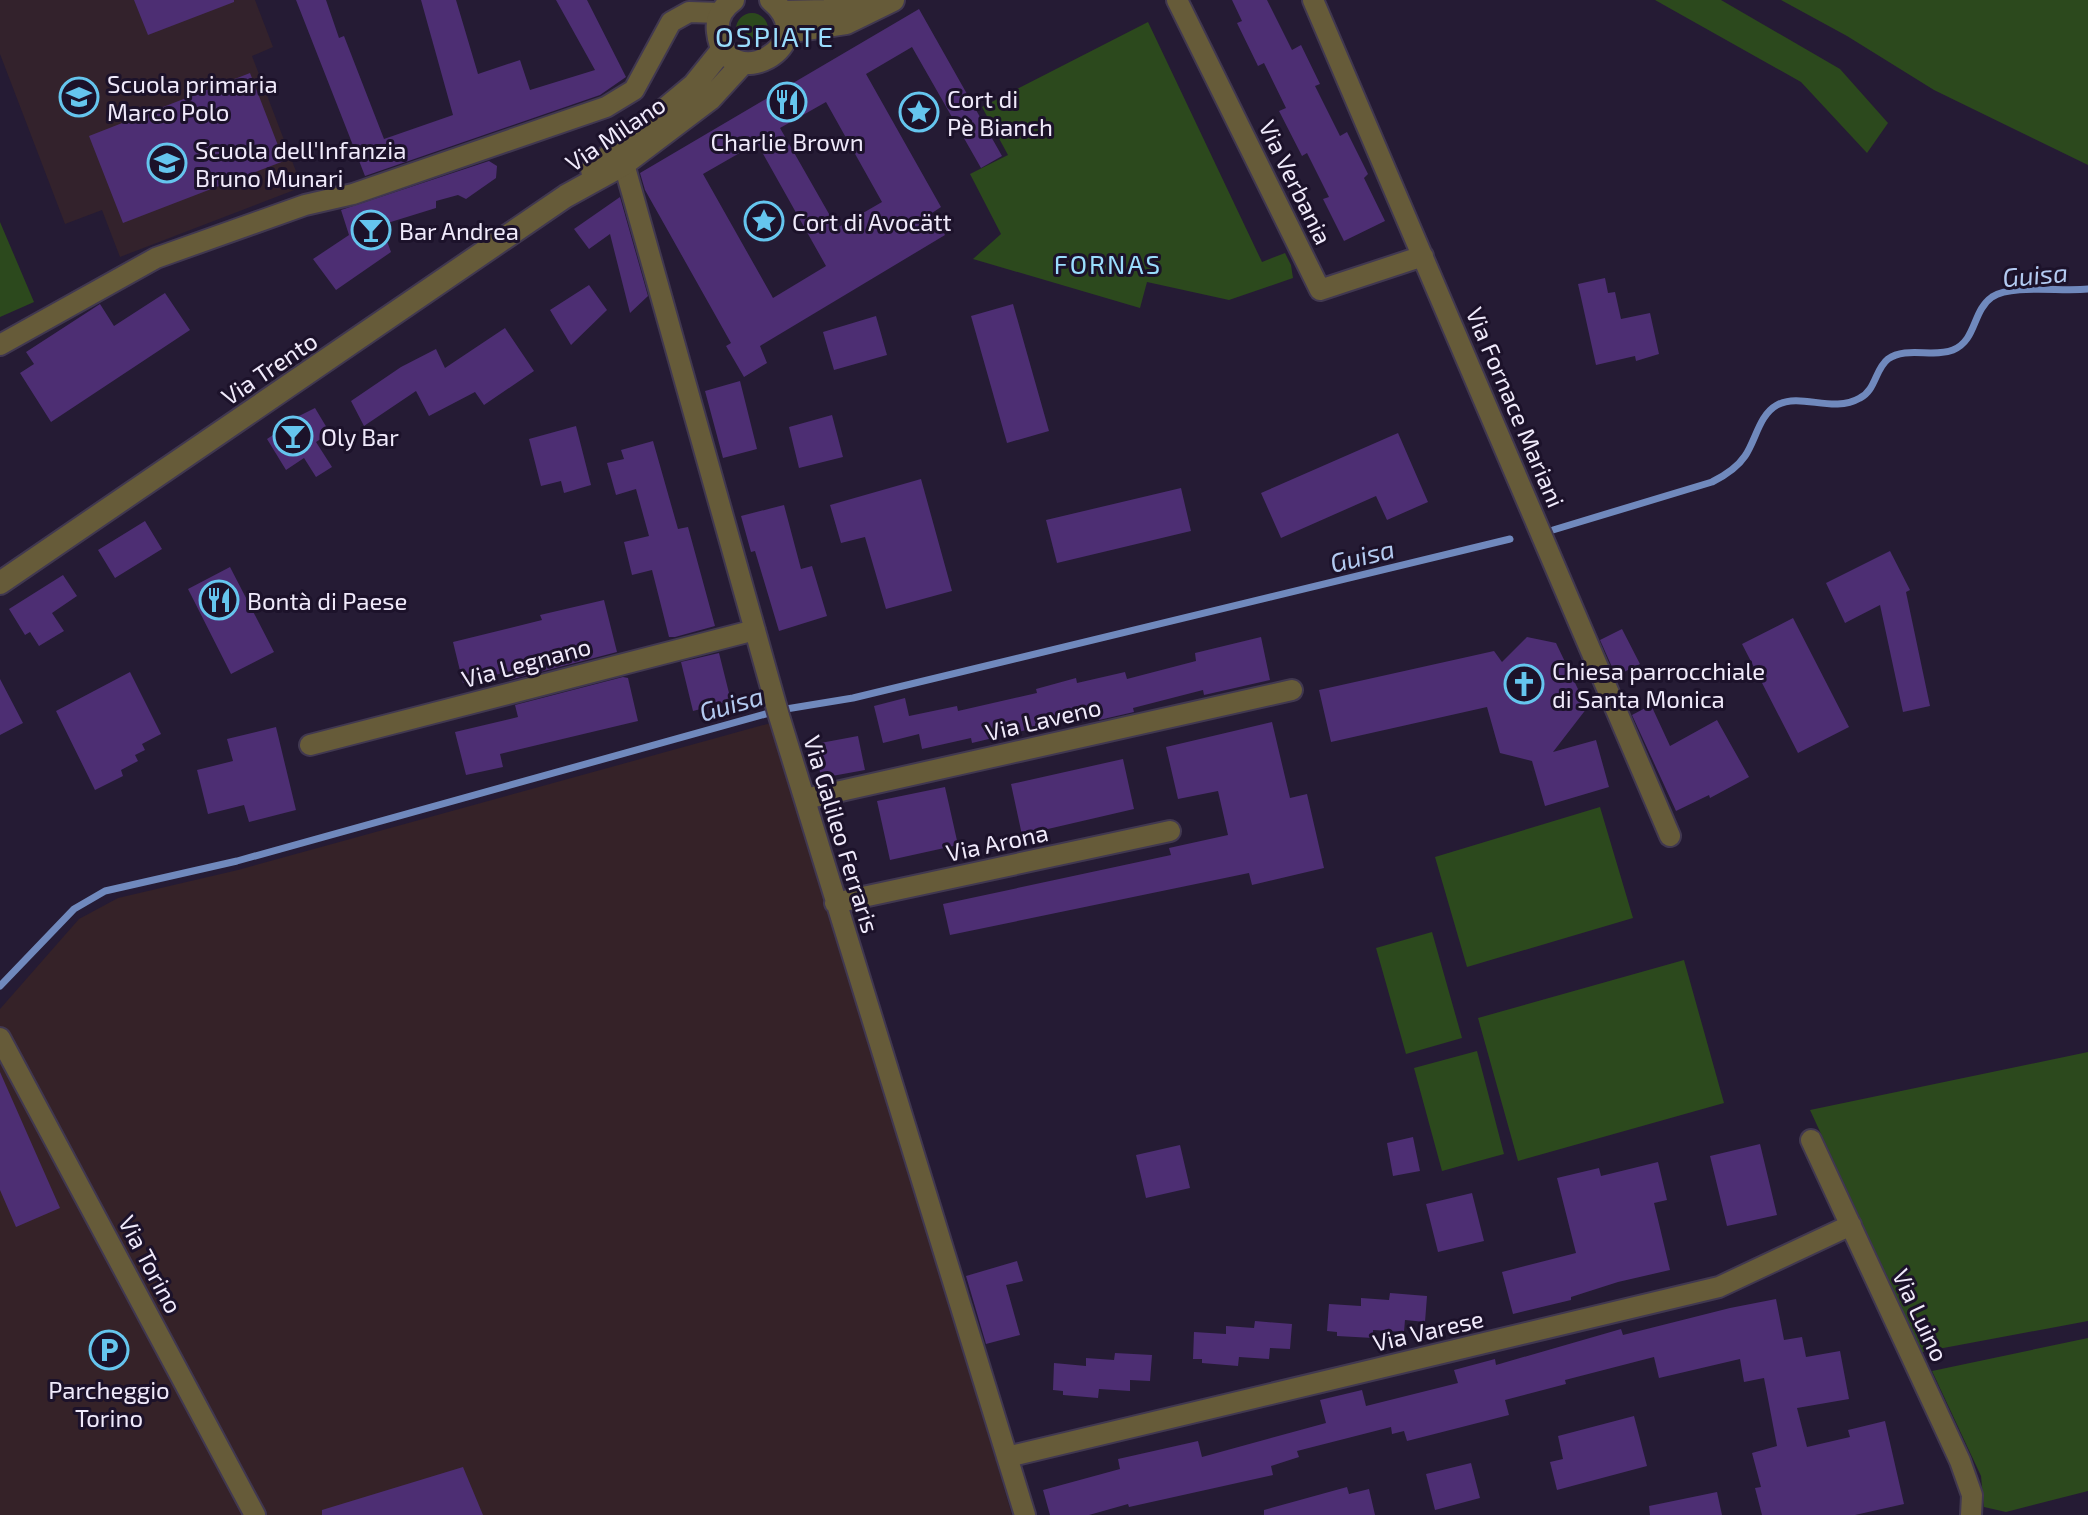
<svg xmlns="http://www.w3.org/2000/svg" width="2088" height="1515" viewBox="0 0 2088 1515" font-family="'Exo 2',sans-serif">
<rect width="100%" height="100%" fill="#251b34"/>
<path fill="#352228" d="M778 721 1012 1515H0V1009L79 919 118 898 238 870Z"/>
<path fill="#33222c" d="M0 0H255L273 47 252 56 302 187 120 257 102 210 65 224 0 54Z"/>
<path fill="#2c491d" d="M1655 0H1721L1840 69 1888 123 1867 153 1801 82Z
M1781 0H2088V165L1934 90 1847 36Z
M736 29a16 16 0 1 1 32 0a16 16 0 1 1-32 0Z
M1148 22 1262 262 1285 253 1291 265 1293 278 1229 300 1147 282 1140 308 973 259 1001 234 970 174 1008 155 982 107Z
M0 222 34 302 0 317Z
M1600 807 1633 918 1467 967 1435 857Z
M1432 932 1462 1038 1406 1054 1376 948Z
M1684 960 1724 1103 1518 1161 1478 1018Z
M1477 1051 1504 1154 1442 1171 1414 1068Z
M2088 1052V1321L1922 1352 1810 1110Z
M2088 1338V1491L2006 1512 1984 1507 1981 1476 1932 1371Z"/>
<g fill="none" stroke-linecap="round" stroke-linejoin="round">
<path stroke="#7089bd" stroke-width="7" d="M1553 530 1712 482C1724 476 1737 468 1745 456 1756 440 1759 415 1777 405 1802 392 1832 414 1860 398 1876 390 1875 369 1888 359 1906 346 1933 358 1953 350 1977 340 1972 311 1992 297 2012 284 2062 292 2088 289
M0 986 74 909 105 891 237 861 780 710 853 698 1510 539"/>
</g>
<path fill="#4d2e73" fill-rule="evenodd" d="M134 0H234V2L148 35Z
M296 0H326L339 38 344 36 384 139 453 115 421 0H456L478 74 520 60 530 90 595 70 556 0H587L626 77 600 95 365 176Z
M1232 0H1267L1292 50 1301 45 1320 84 1315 86 1340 136 1347 132 1368 174 1364 178 1385 221 1344 241 1323 199 1329 197 1307 153 1302 156 1279 111 1286 108 1264 63 1258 66 1237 23 1242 21Z
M919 9 1002 156 981 168 912 47 866 74 941 207 932 213 945 235 760 346 767 363 744 377 726 346 731 343 645 190 640 173ZM826 102 882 202 837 228 780 128ZM757 143 826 266 773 298 703 174Z
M250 73 284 161 123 223 89 136Z
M489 161 497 166 496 178 466 199 458 195 436 201V208L381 225 391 252 336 290 313 259 349 235 341 210Z
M620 197 648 296 630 313 610 234 589 249 574 229Z
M1605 278 1608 293 1615 292 1621 319 1650 313 1659 354 1636 361 1635 356 1596 365 1578 284Z
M589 285 607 310 571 345 550 310Z
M165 293 190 330 51 422 20 373 34 364 26 352 100 304 114 326Z
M1013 304 1049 431 1007 443 971 316Z
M876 316 887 355 834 370 823 332Z
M505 328 534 371 484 405 475 392 429 416 416 391 364 426 351 401 401 367 436 349 445 368Z
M740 381 757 449 723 458 705 391Z
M315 408 330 433 316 442 332 467 316 477 304 458 286 470 267 439 285 427 283 424Z
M832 415 843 457 799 468 789 427Z
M576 426 591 485 564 493 561 481 541 486 529 439Z
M1398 433 1428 502 1387 520 1376 496 1281 538 1261 493Z
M653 441 678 529 688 527 715 626 675 637H669L652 570 632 575 624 542 649 536 636 489 616 495 607 463 624 459 621 450Z
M921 479 952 591 886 609 865 537 841 543 830 505Z
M1181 488 1191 531 1057 563 1046 520Z
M784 505 801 569 812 566 827 616 779 631 755 551 751 552 741 516Z
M145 521 162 549 115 578 98 550Z
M1890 551 1910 590 1906 592 1930 706 1903 712 1880 605 1845 623 1826 583Z
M230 567 274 652 231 674 188 589Z
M63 575 77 596 52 613 64 631 39 646 30 632 25 635 9 609Z
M604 600 617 652 509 680 507 672 463 683 453 642 542 620 540 615Z
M1793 618 1849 727 1798 753 1742 644Z
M1622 629 1640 664 1616 676 1600 640Z
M1261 637 1270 680 1204 695 1203 690 1133 708 1134 712 1099 720 1097 713 972 743 971 738 922 749 919 734 883 743 874 706 905 698 909 716 957 706 958 711 1037 693 1036 689 1076 678 1077 683 1125 672 1127 679 1196 661 1195 653Z
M1527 637 1556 643 1587 708 1553 752 1596 740 1609 787 1545 806 1532 761 1500 753 1487 707 1331 742 1319 690 1494 651 1502 662Z
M719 653 731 701 693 711 681 662Z
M130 672 161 734 142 744 145 750 135 755 138 761 121 770 123 776 95 790 56 711Z
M623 677 628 678 638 721 500 754 503 767 466 775 455 732 518 717 515 705Z
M0 679 23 723 0 735Z
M1651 705 1670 746 1717 720 1749 777 1710 798 1709 795 1676 811 1632 715Z
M1272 722 1290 798 1307 794 1324 868 1252 885 1249 873 950 935 943 904 1171 855 1169 848 1228 835 1218 791 1178 799 1166 747Z
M276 727 296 810 249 822 244 805 208 814 197 770 233 761 227 739Z
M858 736 865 770 821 778 815 744Z
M1123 759 1134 809 1022 835 1011 784Z
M945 787 958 845 890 860 877 801Z
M0 1072 60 1208 16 1227 0 1190Z
M1413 1137 1420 1171 1393 1176 1387 1143Z
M1760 1144 1777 1215 1727 1226 1710 1156Z
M1180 1145 1190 1188 1146 1198 1136 1155Z
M1658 1162 1667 1200 1654 1203 1670 1270 1618 1282 1571 1297V1300L1513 1314 1502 1272 1576 1253 1557 1178 1599 1168 1601 1176Z
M1472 1193 1484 1241 1438 1252 1426 1204Z
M1017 1261 1023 1281 1006 1285 1020 1335 986 1344 966 1276Z
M1390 1293 1427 1296 1425 1322 1405 1320 1404 1332 1373 1330V1338L1337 1336V1332L1327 1331 1329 1304 1361 1306V1298L1389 1300Z
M1776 1299 1784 1340 1802 1337 1806 1357 1840 1351 1849 1399 1797 1408 1807 1447 1850 1437 1848 1430 1885 1421 1904 1504 1855 1515H1762L1755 1488 1761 1487 1752 1453 1777 1446 1764 1378 1744 1382 1740 1359 1659 1378 1654 1357 1565 1380 1566 1384 1505 1400 1509 1415 1407 1441 1404 1431 1392 1434 1391 1427 1297 1451 1299 1457 1271 1466 1273 1475 1129 1507 1128 1504 1089 1515H1050L1043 1490 1120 1469 1118 1459 1198 1441 1202 1457 1326 1423 1320 1400 1362 1390 1366 1406 1458 1383 1454 1370 1495 1359 1496 1365 1621 1329 1623 1335 1730 1308Z
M1255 1321 1292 1324 1290 1349 1270 1348 1269 1359 1239 1357 1238 1366 1202 1363V1359H1193L1194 1332 1226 1334V1326L1254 1328Z
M1115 1353 1152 1355 1150 1381 1130 1380V1391L1099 1389 1098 1398 1063 1395V1391L1053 1390 1054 1363 1086 1366V1358L1114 1360Z
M1634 1416 1647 1466 1557 1490 1550 1462 1563 1459 1558 1436Z
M1471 1463 1480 1498 1435 1510 1426 1474Z
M463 1467 483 1515H322V1510Z
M1347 1487 1349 1494 1369 1489 1375 1515H1264V1510Z
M1717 1492 1722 1515H1650L1649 1506Z"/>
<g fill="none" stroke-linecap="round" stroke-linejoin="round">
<g stroke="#413850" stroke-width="24">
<path id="minor" d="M1177 0 1320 290 1423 256
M1313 0 1670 836
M624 164 779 716 1025 1515
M0 345 156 258 305 205 353 194 606 107 634 90 671 22 689 12 720 13
M310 745 755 630
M805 799 1292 690
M835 903 1170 831
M0 1038 255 1515
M1811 1140 1960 1461 1972 1495 1971 1515
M1007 1457 1719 1287 1851 1225"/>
</g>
<g stroke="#413850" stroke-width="26">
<path id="tertiary" d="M733 0C722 8 716 19 718 32 725 98 826 45 771 0
M782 12 826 11 857 0
M786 32 846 23 893 0
M592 170 694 85 723 49
M0 583 566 196 624 164 710 99 743 63"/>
</g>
<use href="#minor" stroke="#665b39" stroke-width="20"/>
<use href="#tertiary" stroke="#665b39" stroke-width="22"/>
</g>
<defs>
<g id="school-ring" transform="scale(2)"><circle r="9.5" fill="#1c122a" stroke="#65c5ee" stroke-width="1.5"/><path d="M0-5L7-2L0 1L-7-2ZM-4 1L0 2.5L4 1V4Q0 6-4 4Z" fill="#65c5ee"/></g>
<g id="restaurant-ring" transform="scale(2)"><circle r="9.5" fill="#1c122a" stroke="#65c5ee" stroke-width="1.5"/><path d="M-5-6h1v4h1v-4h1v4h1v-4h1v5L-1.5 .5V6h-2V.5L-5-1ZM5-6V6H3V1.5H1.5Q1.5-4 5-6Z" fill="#65c5ee"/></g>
<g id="sight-ring" transform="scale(2)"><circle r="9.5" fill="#1c122a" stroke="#65c5ee" stroke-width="1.5"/><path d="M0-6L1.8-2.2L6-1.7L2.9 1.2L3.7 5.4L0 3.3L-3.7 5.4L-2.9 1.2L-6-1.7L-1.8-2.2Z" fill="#65c5ee"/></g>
<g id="bar-ring" transform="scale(2)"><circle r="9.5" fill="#1c122a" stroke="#65c5ee" stroke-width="1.5"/><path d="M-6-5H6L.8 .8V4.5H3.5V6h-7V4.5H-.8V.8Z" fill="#65c5ee"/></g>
<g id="church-ring" transform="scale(2)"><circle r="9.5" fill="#1c122a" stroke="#65c5ee" stroke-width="1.5"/><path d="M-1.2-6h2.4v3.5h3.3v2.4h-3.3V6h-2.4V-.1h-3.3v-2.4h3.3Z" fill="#65c5ee"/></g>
<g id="parking-ring" transform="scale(2)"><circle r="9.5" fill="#1c122a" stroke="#65c5ee" stroke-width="1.5"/><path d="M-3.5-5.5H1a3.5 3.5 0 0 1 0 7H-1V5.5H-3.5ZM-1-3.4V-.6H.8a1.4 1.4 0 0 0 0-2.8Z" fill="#65c5ee"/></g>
</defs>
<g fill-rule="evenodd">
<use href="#school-ring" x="79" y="97"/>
<use href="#restaurant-ring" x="787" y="102"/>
<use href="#sight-ring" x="919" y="112"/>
<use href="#school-ring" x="167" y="163"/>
<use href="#sight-ring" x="764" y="221"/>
<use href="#bar-ring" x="371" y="230"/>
<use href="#bar-ring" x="293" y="436"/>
<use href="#restaurant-ring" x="219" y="600"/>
<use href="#church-ring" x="1524" y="684"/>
<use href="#parking-ring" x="109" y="1350"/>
</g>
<g text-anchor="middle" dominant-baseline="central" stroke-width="6" stroke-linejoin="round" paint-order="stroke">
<g font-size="24" fill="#f0eafb" stroke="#1c122a" text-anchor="start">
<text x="107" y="83">Scuola primaria<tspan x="107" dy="28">Marco Polo</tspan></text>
<text x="947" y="98">Cort di<tspan x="947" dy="28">Pè Bianch</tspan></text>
<text x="787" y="141" text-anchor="middle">Charlie Brown</text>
<text x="195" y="149">Scuola dell'Infanzia<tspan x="195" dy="28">Bruno Munari</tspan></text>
<text x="792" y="221">Cort di Avocätt</text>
<text x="399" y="230">Bar Andrea</text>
<text x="321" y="436">Oly Bar</text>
<text x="247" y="600">Bontà di Paese</text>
<text x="1552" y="670">Chiesa parrocchiale<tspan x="1552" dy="28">di Santa Monica</tspan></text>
<text x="109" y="1389" text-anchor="middle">Parcheggio<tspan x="109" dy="28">Torino</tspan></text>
</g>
<g font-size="24" fill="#f0eafb" stroke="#1c122a">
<text transform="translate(615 133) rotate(-34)">Via Milano</text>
<text transform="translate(1296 182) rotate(64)">Via Verbania</text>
<text transform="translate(269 368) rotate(-34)">Via Trento</text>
<text transform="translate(1516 407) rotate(67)">Via Fornace Mariani</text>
<text transform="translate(526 662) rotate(-15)">Via Legnano</text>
<text transform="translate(1043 719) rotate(-13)">Via Laveno</text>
<text transform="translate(842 834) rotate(73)">Via Galileo Ferraris</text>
<text transform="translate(997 842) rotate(-12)">Via Arona</text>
<text transform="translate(151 1264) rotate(62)">Via Torino</text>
<text transform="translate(1921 1315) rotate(65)">Via Luino</text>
<text transform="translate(1428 1330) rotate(-13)">Via Varese</text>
</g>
<g font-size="26" letter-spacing="2" fill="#9addfd" stroke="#1c122a">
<text x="1108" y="263">FORNAS</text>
</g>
<g font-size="26" font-style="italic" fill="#b3caf0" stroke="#1c122a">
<text transform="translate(2035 274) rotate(-5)">Guisa</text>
<text transform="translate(1362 555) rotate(-14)">Guisa</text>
<text transform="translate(731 703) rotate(-16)">Guisa</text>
</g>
<g font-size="28" letter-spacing="2" fill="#9addfd" stroke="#1c122a">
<text x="775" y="36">OSPIATE</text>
</g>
</g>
</svg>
